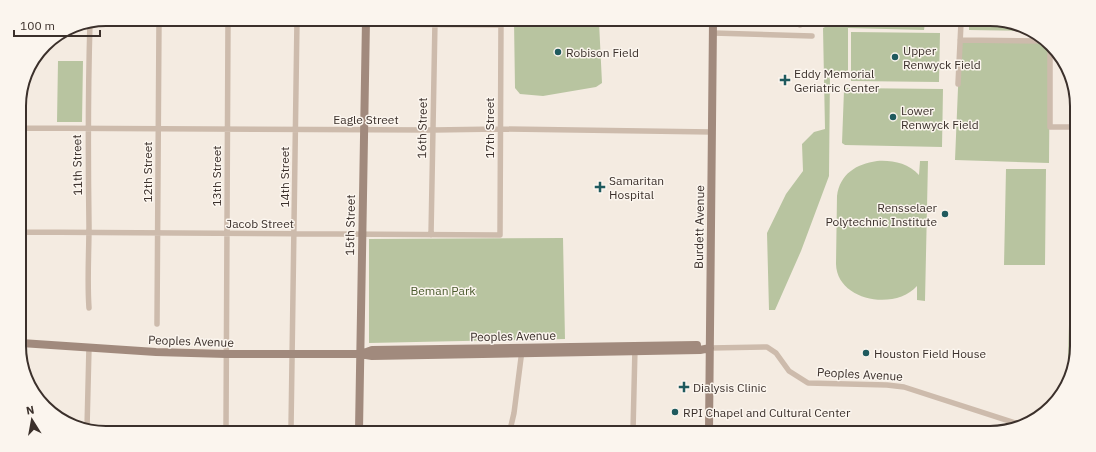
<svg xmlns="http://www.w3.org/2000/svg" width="1096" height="452" viewBox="0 0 1096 452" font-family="'IBM Plex Sans',sans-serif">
<rect width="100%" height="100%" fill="#f4ebe1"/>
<path fill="#b8c4a0" d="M514 21 599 22 602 83 596 87 543 96 520 94 515 88Z
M833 23H925L924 30 848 28V72H830L829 176 801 251 775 310H769L767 233 786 194 803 171 802 144 814 132 825 129 823 28Z
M969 23 1018 24 1030 31 969 30Z
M851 32 940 33 939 82 851 81Z
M960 40 1043 41 1050 45 1049 163 955 160Z
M58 61H83L82 122H57Z
M846 88 943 89 942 147 845 145 842 143 844 90Z
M877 161C892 160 908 163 919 175L920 161H928L925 301 917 300V286C895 311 837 301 836 264L837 196C840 174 856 164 877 161Z
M1006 169H1046L1045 265H1004Z
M563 238 565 339 369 343V239Z
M1070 292 1073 293V358L1068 357Z"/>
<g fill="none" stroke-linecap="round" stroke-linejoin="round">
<path stroke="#cdbbac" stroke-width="5.5" d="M89 22 501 25
M649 23 713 24
M800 23V25
M713 33 812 36
M960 40 1043 41
M1050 45V127H1076
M958 84 961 23
M20 97 21 238 20 284
M19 128 433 130 500 129 712 132
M20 232 500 235 501 21
M431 235 435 21
M89 308C87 280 89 253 89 226 88 158 88 90 90 22
M157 324 159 21
M710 348 767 347 776 353 789 371 808 383 887 385 904 387 1018 424
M87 428 89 347
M226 429 228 21
M291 429 297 20
M510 430 514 413 522 350
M633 431 635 348"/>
<path stroke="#a18a7d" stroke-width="8" d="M21 343 156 352 226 354H360L372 356 700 350 710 348
M361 354 372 350 697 345
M359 430 366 20
M709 431 713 22"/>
</g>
<g fill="#1f5a5e" stroke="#fbf5ee" stroke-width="1.5">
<circle cx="558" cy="52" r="4"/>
<circle cx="895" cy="57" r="4"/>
<path d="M783 74h4v4h4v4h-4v4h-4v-4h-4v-4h4z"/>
<circle cx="893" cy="117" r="4"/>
<path d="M598 181h4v4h4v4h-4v4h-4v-4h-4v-4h4z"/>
<circle cx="945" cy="214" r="4"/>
<circle cx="866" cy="353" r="4"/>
<path d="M682 381h4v4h4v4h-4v4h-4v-4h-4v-4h4z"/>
<circle cx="675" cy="412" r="4"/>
</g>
<g text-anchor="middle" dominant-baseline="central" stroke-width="3" stroke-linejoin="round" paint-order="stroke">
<g font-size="12" fill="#3b302b" stroke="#fbf5ee" text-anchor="start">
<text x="903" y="50">Upper<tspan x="903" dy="14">Renwyck Field</tspan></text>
<text x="566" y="52">Robison Field</text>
<text x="794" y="73">Eddy Memorial<tspan x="794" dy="14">Geriatric Center</tspan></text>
<text x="901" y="110">Lower<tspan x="901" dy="14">Renwyck Field</tspan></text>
<text x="609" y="180">Samaritan<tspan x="609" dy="14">Hospital</tspan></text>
<text x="937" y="207" text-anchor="end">Rensselaer<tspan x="937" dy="14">Polytechnic Institute</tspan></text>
<text x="874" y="353">Houston Field House</text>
<text x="693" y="387">Dialysis Clinic</text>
<text x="683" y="412">RPI Chapel and Cultural Center</text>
</g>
<g font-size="12" fill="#3b302b" stroke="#fbf5ee">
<text x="366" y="119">Eagle Street</text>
<text transform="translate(422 128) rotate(-89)">16th Street</text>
<text transform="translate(489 128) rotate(-90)">17th Street</text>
<text transform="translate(77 165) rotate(-91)">11th Street</text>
<text transform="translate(147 172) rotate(-90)">12th Street</text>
<text transform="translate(216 176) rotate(-90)">13th Street</text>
<text transform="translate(284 177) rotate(-90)">14th Street</text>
<text x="260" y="223">Jacob Street</text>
<text transform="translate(350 225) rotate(-89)">15th Street</text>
<text transform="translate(699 227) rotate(-89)">Burdett Avenue</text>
<text transform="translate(513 336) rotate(-1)">Peoples Avenue</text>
<text transform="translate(191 341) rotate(2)">Peoples Avenue</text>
<text transform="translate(860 374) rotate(3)">Peoples Avenue</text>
</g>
<g font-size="12" fill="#4a5a2e" stroke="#fbf5ee">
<text x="443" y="290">Beman Park</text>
</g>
</g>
<path d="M0 0H1096V452H0ZM106 26H990A80 80 0 0 1 1070 106V346A80 80 0 0 1 990 426H106A80 80 0 0 1 26 346V106A80 80 0 0 1 106 26Z" fill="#fbf5ee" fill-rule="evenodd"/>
<path fill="none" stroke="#3b302b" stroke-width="2" d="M106 26H990A80 80 0 0 1 1070 106V346A80 80 0 0 1 990 426H106A80 80 0 0 1 26 346V106A80 80 0 0 1 106 26Z"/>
<g transform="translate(32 420) rotate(349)" stroke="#fbf5ee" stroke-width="3" paint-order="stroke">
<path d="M0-3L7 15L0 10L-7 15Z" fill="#3b302b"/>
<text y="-6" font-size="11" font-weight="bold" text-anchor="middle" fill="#3b302b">N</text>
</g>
<path d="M14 30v6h86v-6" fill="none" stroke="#3b302b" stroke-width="2"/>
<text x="20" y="30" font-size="12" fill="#3b302b" stroke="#fbf5ee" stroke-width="3" paint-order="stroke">100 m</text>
</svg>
